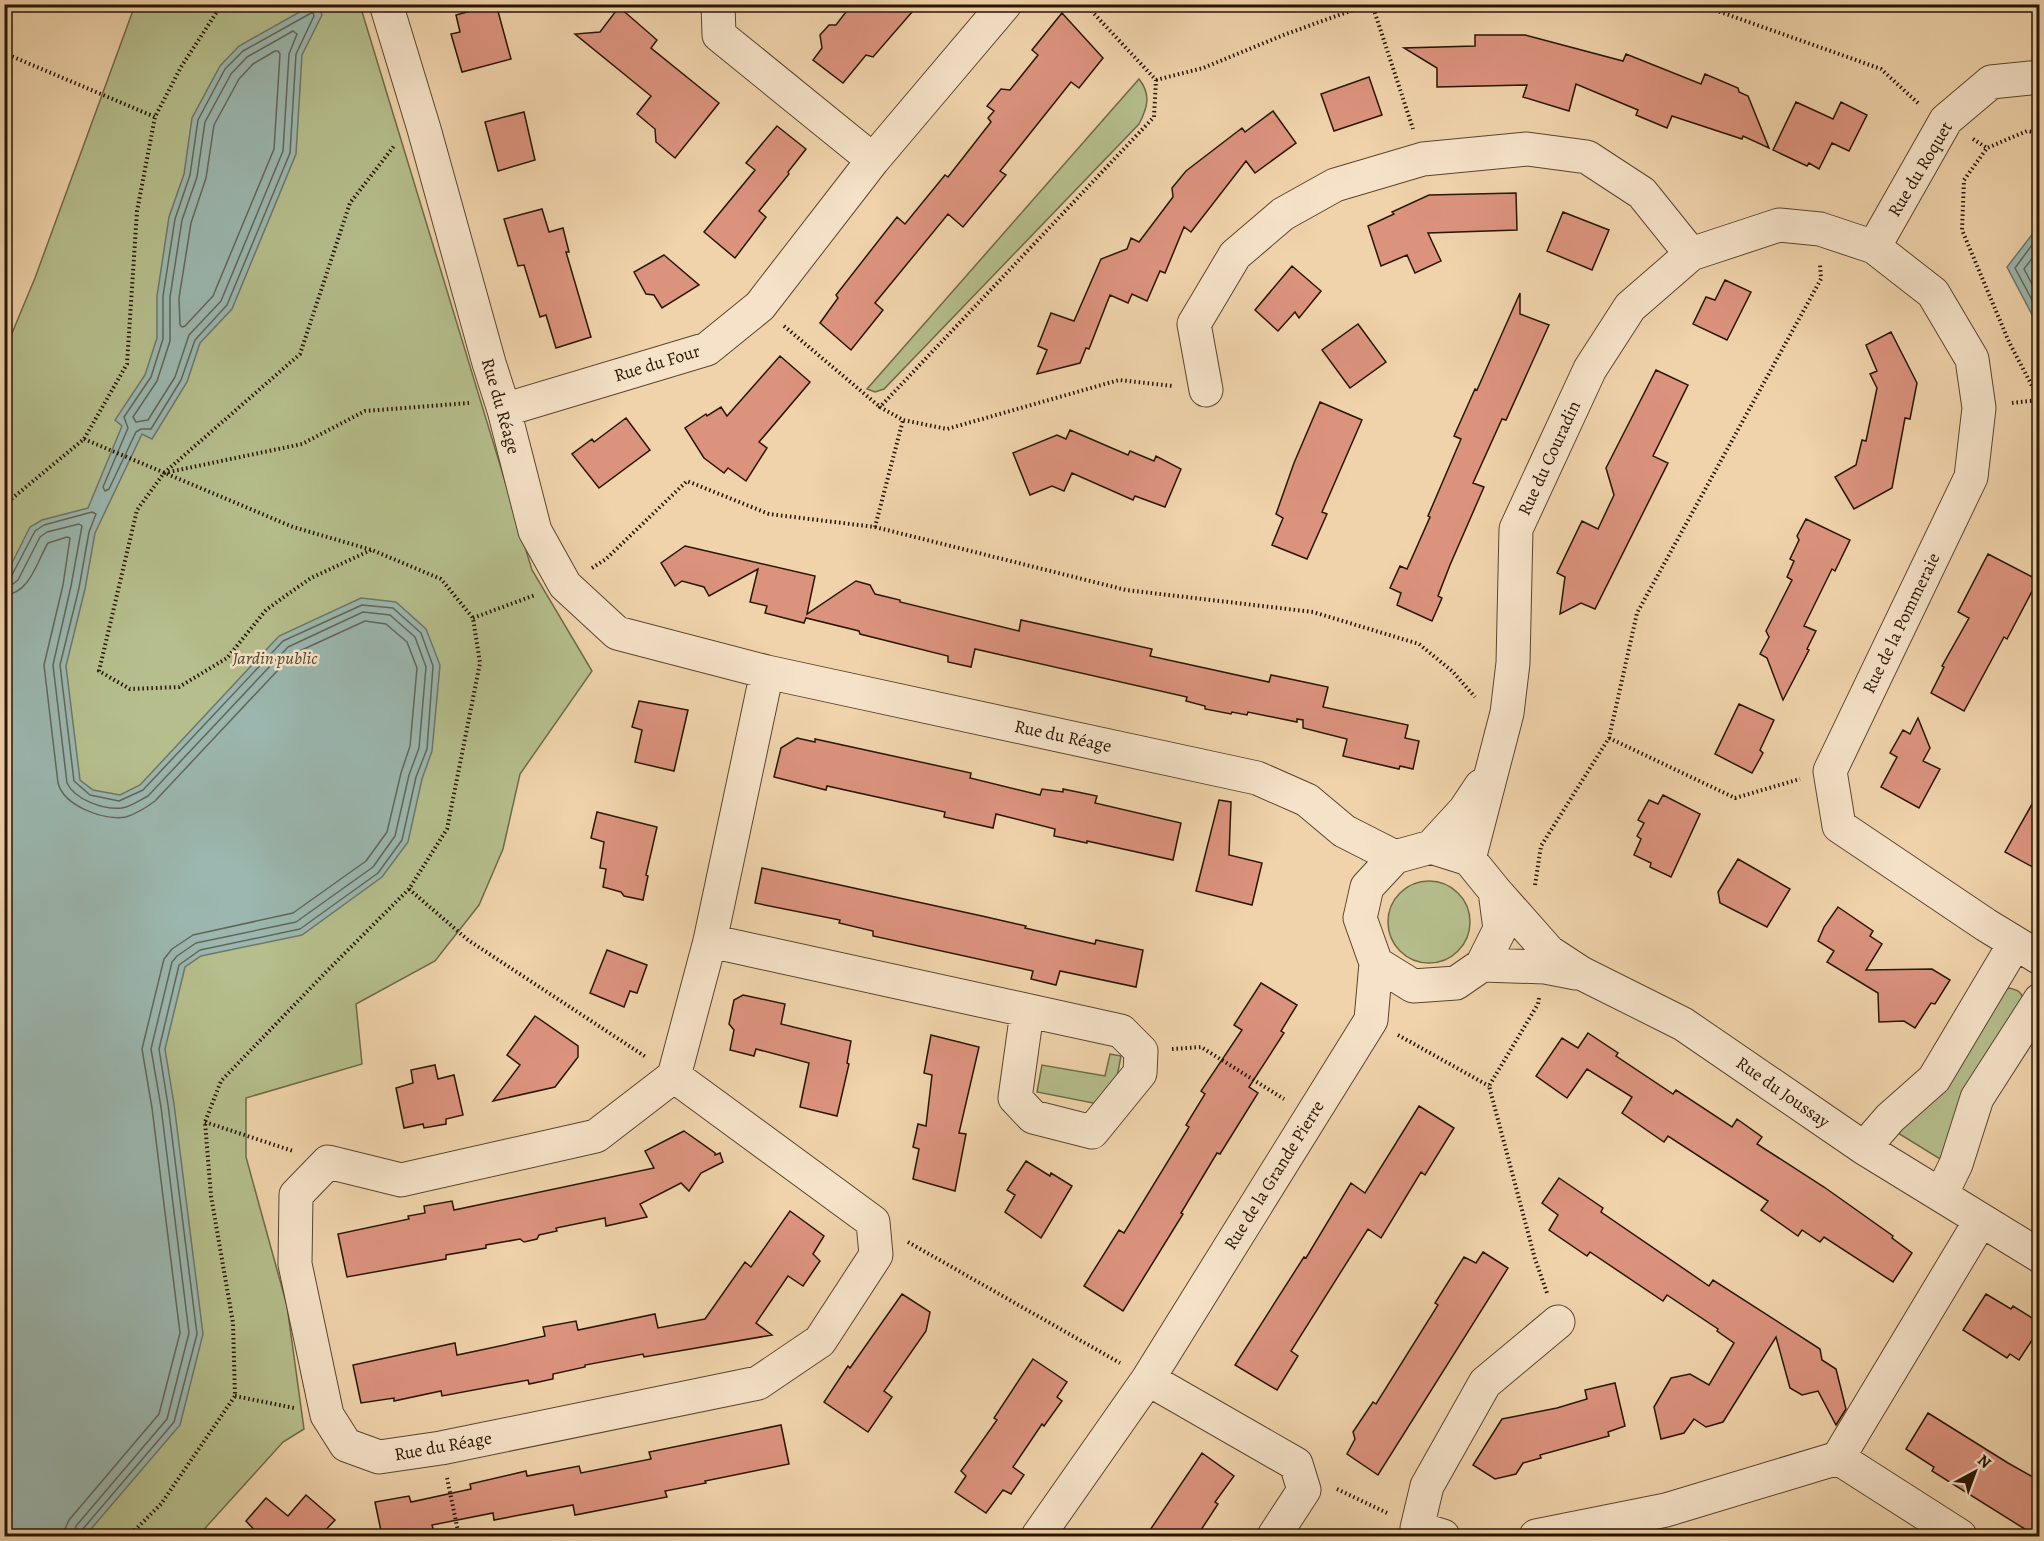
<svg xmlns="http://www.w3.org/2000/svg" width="2044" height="1541" viewBox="0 0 2044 1541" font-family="Alegreya,serif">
<rect width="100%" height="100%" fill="#f0d3ab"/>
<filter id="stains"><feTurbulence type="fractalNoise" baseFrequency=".00333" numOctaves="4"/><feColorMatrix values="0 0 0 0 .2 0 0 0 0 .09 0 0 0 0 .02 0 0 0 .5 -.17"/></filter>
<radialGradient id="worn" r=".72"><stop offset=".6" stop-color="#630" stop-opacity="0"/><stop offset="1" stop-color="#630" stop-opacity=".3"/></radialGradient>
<path fill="#b5be8c" stroke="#6e6a48" stroke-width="1.5" d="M135 5H360L532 570 592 671 520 774 503 849 479 905 435 961 356 1004 362 1064 246 1098V1157L287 1306 304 1429 283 1442 198 1536H5V350L35 278Z
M1139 79C1151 94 1148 107 1139 124L884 389 875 392 867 389Z
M1388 922a41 41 0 1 1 82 0a41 41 0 1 1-82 0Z
M2009 988C2018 990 2023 992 2023 1002L1940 1159 1898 1133 2003 991Z
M1110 1054 1121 1056 1116 1082 1098 1104 1037 1092 1042 1065 1105 1076Z"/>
<path fill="#9bb7af" stroke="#6d776a" stroke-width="1.5" d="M312 5H318L322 15 302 55 296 154 232 309 200 343 187 382 152 439 142 434 95 533 85 589 66 666 80 780 93 790 120 795 140 785 279 636 361 598 396 602 426 629 440 665 432 751 422 779 408 842 382 877 302 935 201 956 185 967 165 1049 174 1104 203 1334 180 1425 85 1536H5V577L30 527 42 520 88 508 122 426 115 420 145 375 157 338V296L169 217 184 174 192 118 220 66 239 46Z
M2034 232 2039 236V328L2007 267Z"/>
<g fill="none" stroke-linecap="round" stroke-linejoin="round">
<path stroke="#626659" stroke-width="1.5" d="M313 12 314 16 296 54 290 153 227 305 195 340 181 380 151 429H141L136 432 109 489 105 491 103 487 128 428 124 417 151 377 163 339V296L175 219 190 175 198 120 225 69 243 51Z
M293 31 297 34 289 54 283 151 221 301 189 335 175 377 148 420 136 422 133 417 157 381 170 341V297L182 220 197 177 205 122 231 74 247 57Z
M275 51H278L280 54 274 149 213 296 185 326 182 327 180 325 179 298 191 223 206 178 214 125 239 79 253 64Z
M2040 240 2035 241 2015 268 2040 315
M2040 248 2024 269 2040 299
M4 578 12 575 35 531 44 525 92 512 96 514 89 532 79 588 60 665 74 781 90 795 119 801 143 790 283 641 362 605 393 608 421 633 433 666 427 749 416 777 402 840 378 873 300 929 200 950 179 965 159 1049 168 1105 197 1334 174 1422 82 1530 81 1536
M4 586 13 584 18 580 40 537 47 532 79 524 82 526 71 586 53 665 67 783C75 800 104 810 122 808 130 807 140 800 148 796L288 647 363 612 390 615 415 637 426 667 419 748 409 775 395 836 373 867 296 922 196 943 177 956 172 962 151 1049 161 1107 189 1333 167 1419 76 1526 73 1536
M4 595C30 594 37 561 48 543L67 537 70 538 63 585 44 665 58 783C64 806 104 821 126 817 135 814 147 807 155 801L293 654 365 621 386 624 407 642 417 668 410 746 401 773 387 832 366 861 293 913 193 935 172 949 164 959 142 1049 152 1108 180 1333 159 1414 69 1520 65 1529 64 1536"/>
</g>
<path fill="#dc937e" stroke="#281603" stroke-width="1.5" d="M496 4 511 59 462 72 451 34 460 32 456 15Z
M852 4H919L873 57 866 55 843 83 813 60 822 48 820 35 829 25H836Z
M619 7 657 40 651 48 719 103 675 158 656 142 655 129 637 114 651 96 575 34 600 32Z
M1062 13 1103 58 1079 88 1071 82 1000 171 1006 175 963 227 948 214 875 303 883 310 851 350 820 323 838 298 836 295 897 217 905 224 945 175 948 177 991 122 988 118 994 111 987 106 1001 89 1010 90 1038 55 1032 50Z
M1475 35H1525L1623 61 1626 54 1701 84 1705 74 1738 88 1739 92 1748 96 1769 148 1743 136 1742 139 1672 116 1667 128 1636 115 1638 110 1576 84 1569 111 1523 97 1527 85 1437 87V68L1404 48 1475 46Z
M1369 77 1382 115 1334 131 1321 94Z
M1796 102 1833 119 1841 102 1867 115 1849 151 1832 143 1819 169 1809 163 1807 166 1773 150Z
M1273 111 1296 143 1255 173 1246 161 1191 232 1184 227 1165 273 1160 271 1147 301 1132 294 1128 303 1110 295 1089 349 1086 348 1080 363 1037 374 1047 350 1038 346 1051 313 1074 321 1101 259 1127 249 1131 238 1139 242 1173 197 1172 188 1186 171 1242 128 1245 132Z
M524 112 535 160 498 171 485 122Z
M777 126 806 149 788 172 789 174 759 211 766 217 735 258 704 232 755 170 746 163Z
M1516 193 1517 230 1428 233 1441 261 1415 273 1407 255 1381 266 1368 226 1394 214 1392 212 1429 195Z
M542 209 549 232 563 228 569 252H566L591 337 556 348 546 315 540 317 524 265 518 266 504 219Z
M1563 212 1609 230 1592 270 1547 251Z
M664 255 699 285 662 308 654 295 646 294 634 272Z
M1292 266 1321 291 1299 318 1295 312 1278 331 1255 310Z
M1725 280 1751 292 1727 340 1693 324 1706 297 1715 300Z
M1520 293V314L1549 325 1506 420 1502 419 1473 483 1484 487 1450 565 1438 596 1442 598 1432 621 1397 605 1401 593 1390 588 1400 566 1407 569 1430 517 1428 516 1461 439 1454 436 1475 389 1477 390Z
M1358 324 1386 362 1350 388 1322 350Z
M1891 332 1917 383 1910 419 1905 418 1892 488 1854 509 1835 477 1856 465 1862 440 1866 441 1877 388 1870 374 1877 371 1866 345Z
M780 356 810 382 759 442 767 448 746 481 728 468 724 473 704 458 685 428 706 414 707 416 721 407 727 416Z
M1656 370 1688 385 1653 456 1668 463 1595 609 1581 603 1560 614 1565 577 1557 573 1582 521 1598 529 1614 495 1606 468Z
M1320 402 1362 420 1322 512 1327 514 1307 559 1272 545 1283 518 1276 514 1294 463Z
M626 418 650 450 599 488 572 454 592 439 594 442Z
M1070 430 1128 455 1130 451 1154 461 1156 456 1181 469 1165 507 1135 496 1133 500 1072 473 1064 491 1052 486 1030 495 1013 453 1057 435 1066 439Z
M1806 519 1850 540 1835 571 1832 569 1804 626 1816 631 1807 649 1809 650 1783 700 1767 658 1760 654 1769 637 1766 631 1792 580 1787 577 1794 561 1790 559 1799 540 1797 536Z
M685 546 815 576 807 614 856 581 870 585 875 594 900 600V602L1019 631 1021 620 1152 649 1150 656 1269 682 1271 675 1328 687 1323 707 1408 725 1405 738 1419 741 1413 769 1400 766 1399 769 1343 756 1347 739 1303 728V720L1297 719V722L1248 712 1247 715 1232 712 1231 714 1205 709V706L1186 701 1187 697 975 649 971 667 948 662V656L860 634 859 631 806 618 804 623 765 613 767 606 750 602 758 569 709 596 704 587 682 581 675 586 661 563Z
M1988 554 2038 580 2007 639 2004 637 1964 711 1931 693 1944 667 1942 666 1969 618 1958 612Z
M639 701 688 710 674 771 635 762 642 730 632 727Z
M1739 704 1774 720 1760 750 1763 753 1752 773 1715 754Z
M1918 718 1930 748 1923 761 1940 769 1919 808 1881 787 1897 757 1890 753 1903 730 1910 734Z
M797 738 815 742V739L971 773 970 778 1040 795 1042 789 1063 792V789L1097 796 1095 803 1181 823 1173 860 1087 841V843L1054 836 1055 829 996 814 993 828 944 817 945 812 827 786 826 790 774 777 781 748Z
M2040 790V871L2005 852Z
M1663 795 1700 814 1671 877 1650 867 1651 863 1634 855 1641 839 1637 836 1644 823 1638 820 1649 800 1658 804Z
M1219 800 1231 802 1229 855 1262 863 1252 905 1196 891Z
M597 812 657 827 646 875 648 876 643 900 624 896 621 892 603 887 606 869 600 868 604 842 591 838Z
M1738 859 1790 889 1767 927 1720 903 1718 892Z
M762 868 982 916 1026 926 1025 928 1095 944 1096 940 1143 950 1136 987 1060 971 1056 985 1031 979 1033 971 873 936V931L839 923 840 920 755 903Z
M1838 907 1873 931 1870 936 1882 944 1866 970 1932 969 1950 980 1935 1004 1931 1003 1915 1028 1904 1021 1879 1022 1878 993 1827 962 1834 951 1818 941 1824 927Z
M607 950 647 965 637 993 630 991 624 1007 590 993Z
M1261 983 1297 1005 1281 1031 1284 1033 1249 1087 1258 1093 1220 1154 1217 1153 1181 1213 1183 1214 1123 1311 1084 1286 1119 1230 1124 1233 1189 1127 1186 1125 1205 1094 1201 1091 1242 1030 1234 1025Z
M743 995 785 1004 781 1024 851 1041 847 1063 849 1064 837 1116 800 1107 809 1063 756 1049 754 1056 730 1050 734 1030 729 1024 734 1000Z
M535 1016 578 1046V1057L555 1087 493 1101 520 1065 507 1055Z
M1588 1033 1618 1053 1616 1056 1673 1094 1676 1090 1732 1127 1737 1119 1762 1137 1757 1144 1824 1187 1893 1236 1892 1238 1912 1253 1893 1282 1824 1237 1820 1242 1802 1230 1798 1236 1761 1210 1768 1201 1668 1136 1664 1142 1622 1113 1632 1097 1587 1069 1567 1098 1536 1076 1562 1038 1578 1048Z
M931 1035 979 1047 959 1133 966 1134 955 1191 913 1179 919 1149 913 1147 918 1124 926 1126 932 1075 924 1073Z
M435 1065 438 1079 454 1075 463 1115 446 1119V1124L424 1128 423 1124 404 1128 396 1088 413 1083 411 1070Z
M1419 1106 1454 1128 1425 1175 1421 1172 1381 1238 1368 1229 1291 1351 1298 1356 1277 1390 1235 1365 1304 1257 1306 1258 1351 1183 1365 1193Z
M684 1131 715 1153V1155L720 1153 723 1162 701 1173 689 1191 681 1183 640 1204 647 1217 606 1226 605 1218 556 1228 557 1231 539 1235 537 1239 524 1242 520 1239 486 1245V1248L446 1255V1259L347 1277 338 1234 409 1219 408 1216 425 1213 424 1206 452 1201 454 1210 654 1168 645 1151Z
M1026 1161 1050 1176 1051 1173 1072 1186 1041 1238 1005 1212 1015 1195 1007 1190Z
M1559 1178 1603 1208 1601 1212 1709 1286 1713 1280 1820 1349 1822 1360 1836 1369 1846 1409 1836 1425 1818 1391 1802 1395 1790 1388 1776 1337 1723 1422 1706 1427 1694 1419 1684 1433 1661 1439 1654 1407 1671 1378 1690 1374 1709 1385 1734 1343 1717 1331 1718 1329 1667 1295 1663 1301 1590 1252 1587 1256 1549 1230 1558 1215 1542 1203Z
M790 1211 824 1236 813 1254 820 1261 803 1286 788 1276 756 1323 772 1335 644 1357 643 1354 585 1365V1367L553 1374V1379L529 1384 528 1380 442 1396 441 1391 394 1401V1398L361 1403 353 1365 455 1343 457 1355 481 1350 545 1336 543 1327 576 1321 578 1330 655 1314 658 1328 705 1319 745 1262 751 1267Z
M1483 1252 1508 1268 1378 1475 1347 1454 1355 1439 1353 1432 1373 1402 1376 1404 1438 1305 1435 1303 1464 1257 1476 1263Z
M902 1294 930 1312 926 1331 884 1391 892 1397 868 1432 824 1402 848 1366 850 1368Z
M1986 1294 2011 1309 2013 1306 2040 1323V1328L2019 1360 2010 1354 2007 1358 1963 1330Z
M1033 1359 1067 1382 1057 1397 1062 1401 1044 1426 1042 1424 1013 1467 1024 1475 1011 1494 1003 1490 986 1513 955 1492 966 1476 961 1471 997 1420 994 1418Z
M1615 1383 1625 1426 1608 1432 1609 1436 1540 1455 1541 1458 1523 1463 1516 1474 1495 1479 1473 1465 1502 1419 1557 1408 1587 1399 1585 1390Z
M1928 1413 2008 1463 2040 1481V1536H2036L1932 1471 1934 1467 1906 1449Z
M781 1425 789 1464 705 1481 706 1483 665 1491 667 1497 575 1515 573 1505 494 1520 493 1513 432 1525 435 1536H382L375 1502 409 1496 411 1502 471 1489 470 1484 526 1471 527 1476 579 1466 581 1473 651 1459 649 1452Z
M1202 1453 1234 1476 1215 1502 1218 1504 1197 1536H1146Z
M306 1495 335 1520 320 1536H260L246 1521 266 1498 288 1516Z"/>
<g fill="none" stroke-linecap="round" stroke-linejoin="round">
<g stroke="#5a452d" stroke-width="35">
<path id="minor" d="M386 4 424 129 489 363 504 410 535 531 565 585 617 633 767 672 1257 778 1307 800 1344 831 1395 857
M718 4 719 35 873 160
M1874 247 1946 120 1991 82 2040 77
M1206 390 1194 324 1235 255 1283 214 1335 185 1423 159 1527 149 1587 157 1642 193 1691 254
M504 410 707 349 760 306 873 160 1005 4
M1431 847 1469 859 1495 891 1500 929 1482 965 1456 983 1413 986 1376 963 1360 918 1367 887 1395 857 1431 847 1465 810 1481 786
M1469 859 1507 713 1513 663 1516 529 1590 369 1630 307 1691 254 1779 225 1820 229 1874 247 1933 293 1972 359 1979 408 1971 477 1830 771 1839 826 1986 925 2040 958
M1495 891 1549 952 1581 973 1683 1024 1864 1148 2040 1256
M710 941 1121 1031 1141 1051 1140 1073 1092 1132 1033 1117 1015 1098 1027 1012
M1482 965 1545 967 1576 973
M674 1076 873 1222 876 1255 820 1341 758 1383 441 1448 379 1457 346 1445 327 1415 295 1264 296 1195 328 1162 401 1180 596 1136 674 1076 710 941 767 672
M1864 1148 1890 1118 1934 1079 2015 943
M1941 1195 1956 1164 1977 1098 2040 1000
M1148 1379 1296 1464 1304 1490 1274 1536
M1838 1458 1960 1536
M1038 1536 1148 1379 1371 1020 1376 963
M1443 1536 1417 1528 1427 1486 1485 1383 1558 1322
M1536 1536 1666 1510 1838 1458 1981 1220"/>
</g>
<path stroke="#281603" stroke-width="4" stroke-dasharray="1.5 3" stroke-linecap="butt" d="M1085 4 1156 80 1154 117 880 407 903 420 947 429 1119 380 1173 386
M1372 4 1413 129
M1698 4 1881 69 1919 104
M4 53 155 117
M1156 80 1203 68 1286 34 1370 4
M2040 133 2027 131 1987 148 1964 180 1962 230 2009 342 2040 401
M1973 139 1987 148
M784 326 880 407
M2012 403 2038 400
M84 439 293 527 372 550 441 579 473 618 480 663 447 829 409 889 325 973 221 1081 205 1122 211 1196 233 1323 235 1396 161 1504 129 1536
M164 473 302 444 365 411 469 403
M4 510 9 501 84 439 127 364 137 211 155 117 181 67 222 4
M875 527 1126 590 1313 612 1419 644 1452 671 1475 697
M371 550 311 578 288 594 266 610 227 658 179 687 130 689 99 671 137 510 164 473 300 354 350 203 394 146
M592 568 606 559 687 481 769 514 875 527 903 420
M473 618 535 595
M1609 738 1735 798 1800 779
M1535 885 1541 846 1609 738 1637 613 1821 279 1820 264
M409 889 468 940 646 1057
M1539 998 1538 1004 1489 1086 1535 1259 1547 1293
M1398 1035 1489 1086
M1172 1049 1201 1047 1284 1099
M205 1122 293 1151
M908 1242 1120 1363
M235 1396 294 1408
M447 1478 459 1536
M1337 1489 1387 1513"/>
<use href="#minor" stroke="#f5e2c8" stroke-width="33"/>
</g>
<g text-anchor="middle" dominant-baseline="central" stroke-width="5" stroke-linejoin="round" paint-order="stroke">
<g font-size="18" fill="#281603" stroke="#f5e2c8">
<text transform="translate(1920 169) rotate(-59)">Rue du Roquet</text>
<text transform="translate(657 363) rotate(-17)">Rue du Four</text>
<text transform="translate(501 406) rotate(74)">Rue du Réage</text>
<text transform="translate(1549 458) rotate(-65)">Rue du Couradin</text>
<text transform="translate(1901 623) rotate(-64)">Rue de la Pommeraie</text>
<text transform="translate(1063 736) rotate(12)">Rue du Réage</text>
<text transform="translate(1783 1092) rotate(35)">Rue du Joussay</text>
<text transform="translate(1274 1175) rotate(-58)">Rue de la Grande Pierre</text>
<text transform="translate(443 1446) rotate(-10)">Rue du Réage</text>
</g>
<g font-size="18" font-style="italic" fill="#52482c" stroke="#f5e2c8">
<text x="275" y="658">Jardin public</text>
</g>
</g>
<rect width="2044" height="1541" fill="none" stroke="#f0d3ab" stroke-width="24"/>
<rect x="6" y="6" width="2032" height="1529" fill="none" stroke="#281603" stroke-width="3"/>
<rect x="12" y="12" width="2020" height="1517" fill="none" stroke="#281603" stroke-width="1.5"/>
<g transform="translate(1975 1472) rotate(41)" stroke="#f5e2c8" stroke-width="4.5" paint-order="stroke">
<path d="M0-4.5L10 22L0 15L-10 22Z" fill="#281603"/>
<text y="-9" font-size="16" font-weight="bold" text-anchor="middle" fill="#281603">N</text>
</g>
<rect width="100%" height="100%" filter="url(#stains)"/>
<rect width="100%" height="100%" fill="url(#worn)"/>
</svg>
